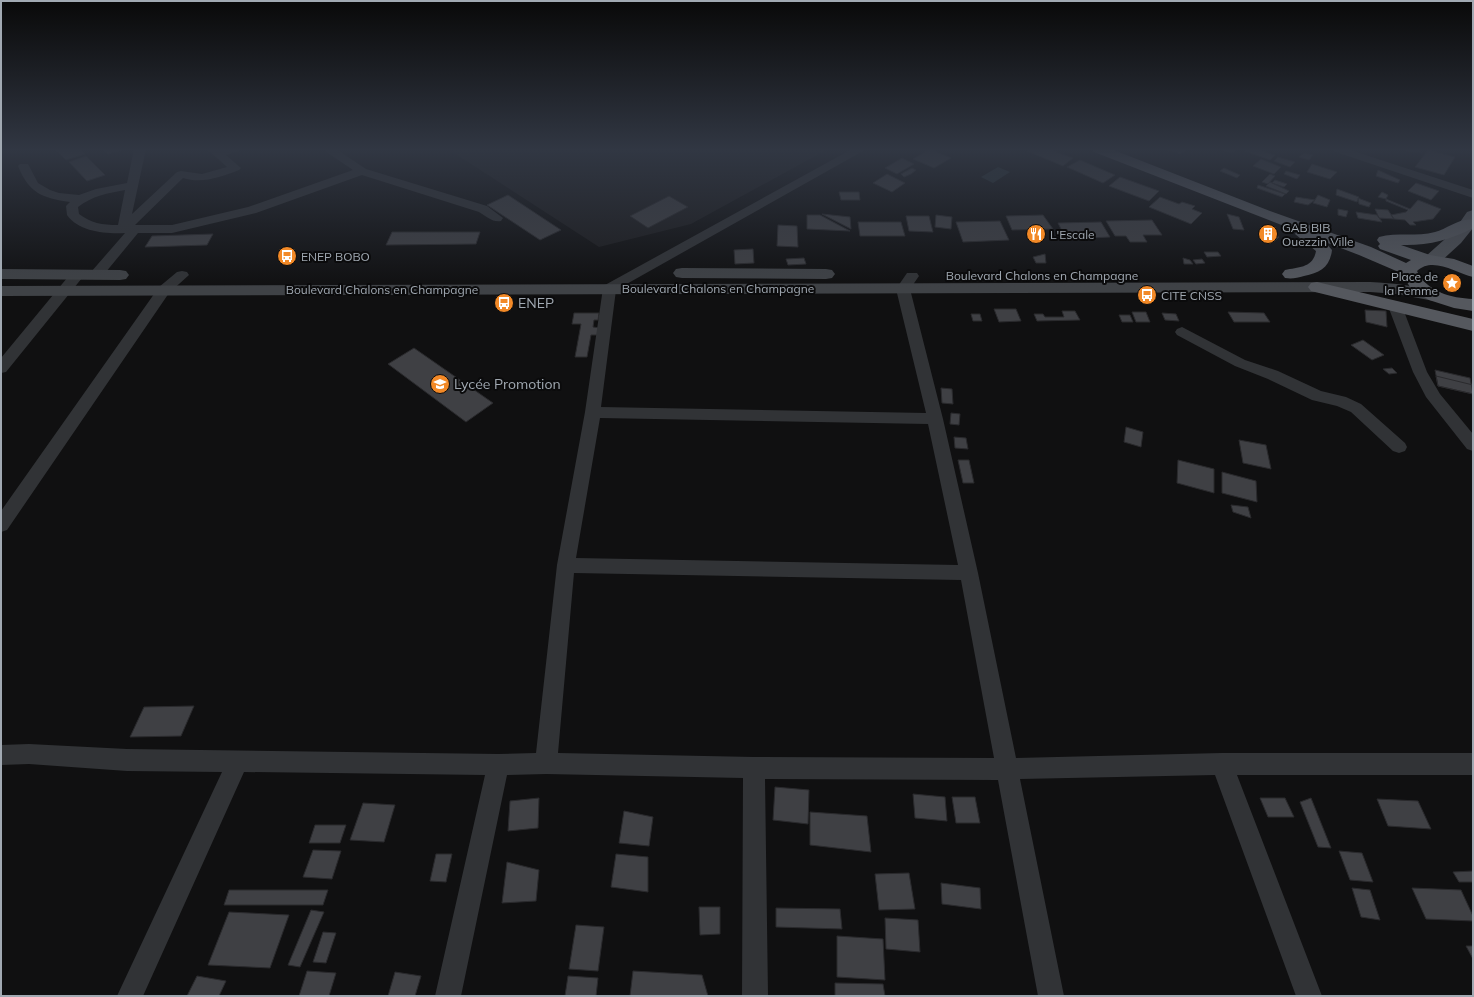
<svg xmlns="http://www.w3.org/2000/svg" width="1474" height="997" viewBox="0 0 1474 997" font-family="Mulish,sans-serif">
<rect width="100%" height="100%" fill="#101011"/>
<path fill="#1c1c1e" d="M448 149H828L691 224 599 247Z"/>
<path fill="#283337" d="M998 167 1010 172 993 183 981 177Z"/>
<path fill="#3f4044" stroke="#2a2a2d" d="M62 149H80L85 154 66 160 56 150Z
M102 149H125L108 154Z
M930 149 951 158 934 168 913 159Z
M1031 149H1048L1073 158 1063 166 1027 151Z
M1166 149H1188L1180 154Z
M1218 149H1230L1236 150 1233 153Z
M1247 149H1255L1275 155 1270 160 1245 151Z
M1399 149H1421L1419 153Z
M1428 150 1455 157 1444 175 1415 167Z
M1304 153 1313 155 1309 160 1299 157Z
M86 156 105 175 87 181 69 162Z
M1278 157 1295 162 1290 167 1274 161Z
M902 158 914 164 897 174 885 168Z
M1261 159 1281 167 1274 174 1253 166Z
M1080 160 1115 175 1103 183 1067 167Z
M1312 164 1337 172 1330 179 1307 172Z
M912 168 916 170 911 174 904 177 901 174Z
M1224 168 1240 175 1237 178 1220 171Z
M1378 170 1400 180 1398 183 1376 176Z
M1286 171 1300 175 1297 179 1284 174Z
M887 174 905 183 892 192 873 183Z
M1270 174 1275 176 1268 184 1262 182Z
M1120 177 1159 191 1149 201 1109 186Z
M1275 180 1287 184 1284 187 1272 183Z
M1270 182 1272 183 1289 191 1286 194 1266 186Z
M1416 183 1439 191 1431 200 1408 191Z
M1258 185 1285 194 1282 197 1257 188Z
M1337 189 1359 197 1357 202 1336 195Z
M839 192H859L860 200H841Z
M1382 192 1388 195 1386 199 1378 197Z
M508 195 561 230 540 240 487 205Z
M1318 195 1330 200 1327 207 1313 203Z
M669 196 688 207 648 228 630 216Z
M1160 197 1179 204 1182 202 1195 206 1192 209 1202 213 1191 224 1149 207Z
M1296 197 1315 200 1308 205 1294 202Z
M1358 198 1371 203 1369 207 1359 204Z
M1386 199 1410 209 1418 200 1441 209 1433 219 1413 222 1416 225H1410L1405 220 1394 219 1391 215 1406 212 1408 210 1386 201Z
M1338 209 1348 211 1346 217 1338 215Z
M1375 209 1388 210 1394 219 1379 218Z
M1356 212 1377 215 1382 222 1358 218Z
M822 214 850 217 851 229Z
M1227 214 1239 217 1244 230 1233 229Z
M807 215H820L850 231 807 229Z
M936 215 952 217 951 229 935 227Z
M1043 215 1053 229 1012 230 1006 216Z
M906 216H929L933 232 909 231Z
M1152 220 1162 235H1143L1147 242H1130L1126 236H1115L1106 221Z
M1000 221 1009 240 963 242 956 222Z
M858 222H901L905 236H860Z
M1101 222 1110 237 1066 239 1058 223Z
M778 225 797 226 798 247 777 246Z
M1266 231 1279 237 1274 242 1261 237Z
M392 232H480L476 244 386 245Z
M213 234 207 245 145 247 152 236Z
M753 249 754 263 735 264 734 250Z
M1204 252H1218L1221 256 1207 257Z
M1045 254 1046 263H1036L1033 257Z
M804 258 806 264 788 265 786 259Z
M1183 258 1190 260 1193 264H1184Z
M1202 259 1205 263 1196 264 1193 260Z
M994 309H1016L1021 321 999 322Z
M1365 310 1386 311 1387 327 1366 322Z
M1062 311H1075L1080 320 1037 321 1034 314H1043L1045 317H1064Z
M1132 312H1146L1150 322H1136Z
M1228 312 1264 313 1270 322H1234Z
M574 313H599L598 320H594L593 327 600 328 599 335H591L587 357H575L581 324H572Z
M1162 313 1176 314 1179 321 1165 320Z
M971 314H980L982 321H973Z
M1119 315H1130L1133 322H1122Z
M1363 340 1384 355 1372 360 1351 345Z
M414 348 493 403 466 422 388 364Z
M1392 368 1397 373 1389 374 1383 369Z
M1435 370 1470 378 1473 394 1438 386Z
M1436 376 1473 385V394L1438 386Z
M941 388 952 389 953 404 942 403Z
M951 413 960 414 959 425 950 424Z
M1126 427 1143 432 1141 447 1124 442Z
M954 437 966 438 968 449 955 448Z
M1239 440 1266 445 1271 469 1243 463Z
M958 460H969L974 483H963Z
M1178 460 1214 469V493L1177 483Z
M1222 472 1256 481 1257 502 1222 493Z
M1231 505 1248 507 1251 518 1233 512Z
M194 706 181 736 130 737 144 707Z
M775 787 809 790 808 824 773 820Z
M913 794 945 797 947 821 915 818Z
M952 797H975L980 823H956Z
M539 798 538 828 508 831 510 801Z
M1260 798H1285L1294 817H1268Z
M1311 798 1331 848 1318 847 1300 802Z
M1377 799 1418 801 1431 829 1388 826Z
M363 803 395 805 384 842 350 840Z
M624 811 653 817 649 846 619 843Z
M810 812 867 816 871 852 810 845Z
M315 825H346L340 843H309Z
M313 850 341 851 332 879 303 877Z
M1339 851 1362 853 1373 882 1350 880Z
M436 854H452L446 882 430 881Z
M616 854 648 857V892L611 887Z
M507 862 539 870 536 901 502 903Z
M1473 871V882H1459L1453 872Z
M909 873 915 909 879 910 875 874Z
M941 883 980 888 981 909 942 904Z
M1352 888 1370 890 1380 920 1361 917Z
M1412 888 1461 890 1473 916V921L1426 919Z
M229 890H328L323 905H224Z
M699 907H720V934L700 935Z
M776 908 840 909 842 929 776 927Z
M311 910 324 912 300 967 288 965Z
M229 912 289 915 270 968 208 965Z
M885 918 918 920 920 952 886 949Z
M576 925 604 927 598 971 569 969Z
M323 932 336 933 326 963 313 962Z
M837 936 883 939 885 980 837 977Z
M1466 946H1473V959Z
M307 971 336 973 329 996H299Z
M633 971 702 975 708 996H630Z
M395 972 421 976 415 996H388Z
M197 976 226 981 219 996H187Z
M568 976 598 978 596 996H565Z
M835 983 883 984 885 996H835Z"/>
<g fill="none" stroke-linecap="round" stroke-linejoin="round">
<path fill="#313336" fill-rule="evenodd" d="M134 149H146L132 214 177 172 181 171 202 174 227 167 207 149H218L220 150 240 149 239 151 226 155 241 168 239 170C221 177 202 184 183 178L135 225H172L248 207 353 170 325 151 324 149H336L366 169 487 206 503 218 501 221C493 223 486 216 479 212L362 175 256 213 172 233H138L101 278H91L89 275 91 272 125 233C106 234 79 232 67 215L66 206 70 202C42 198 29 193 18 166L20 164H28L38 183 50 190 59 193 79 195 96 189 127 183ZM125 190 118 225C102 225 91 223 79 214L78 207C92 196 108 193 125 190Z
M852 149H865L863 151 616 290 601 407 926 413 896 289 907 273H917L919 276 910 289 943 419 978 573 1016 758 1222 753H1473V775H1237L1322 996H1296L1215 775 1020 779 1064 996H1038L998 780 765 779 768 996H742L743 778 546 774 507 775 461 996H435L485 775 244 772 143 996H117L222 772 127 771 29 764 1 765V745L29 744 127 749 498 754 536 753 557 565 585 412 603 288 605 285ZM600 418 928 424 958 565 576 558ZM574 573 961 580 994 758 754 757 558 753Z
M1331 149H1347L1473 190V198L1333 151Z
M77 271 82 272 84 275 82 278 6 372 1 373V358L72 272Z
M182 271 187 272 189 275 169 293 7 530 1 532V511L159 287 177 272Z
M1395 302 1400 303 1402 306 1427 372 1440 394 1473 434V451L1467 449 1426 397 1413 372 1388 306 1390 303Z
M1182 327 1245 360 1278 371 1321 391 1346 397 1361 404 1405 443 1407 447 1405 451 1399 453 1393 451 1351 412 1337 406 1312 400 1268 379 1235 366 1177 335 1175 332 1177 329Z"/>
<path fill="#3f4246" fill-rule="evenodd" d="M682 268 826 269 832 270 835 274 832 278 826 279 682 278 676 277 673 273 676 269Z
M1 269 120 270 126 271 129 275 126 279 120 280 1 279Z
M1370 282C1394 283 1417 286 1440 292L1443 296 1440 300 1434 301 1397 294 1370 292 1 296V286Z"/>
<path fill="#4d5055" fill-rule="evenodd" d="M1473 210V228L1461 243 1438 264 1432 265 1426 264 1424 260 1426 256 1454 231 1467 212Z"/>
<path fill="#55585e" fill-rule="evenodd" d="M1092 149H1111L1270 211 1371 247 1406 263 1411 260 1380 249 1378 246 1380 244 1377 240 1379 237C1397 232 1417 237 1435 232 1447 229 1461 217 1473 220V228C1451 240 1426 246 1401 245L1430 255 1454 259 1473 266V277C1456 273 1433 256 1417 271 1427 292 1451 298 1473 299V311L1454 308 1429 300 1412 290 1401 273 1359 255 1325 242 1332 250C1330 267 1320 273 1304 276 1297 278 1292 279 1285 278L1282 274 1285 270C1299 267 1313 268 1316 251L1295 234 1297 231 1094 152Z
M1317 282 1473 319V331L1311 291 1308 287 1311 283Z"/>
</g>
<linearGradient id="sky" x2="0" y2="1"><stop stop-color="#090909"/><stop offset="0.52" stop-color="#313743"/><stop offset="1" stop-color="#313743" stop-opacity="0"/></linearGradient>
<rect width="1474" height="288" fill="url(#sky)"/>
<defs>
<g id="restaurant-disc" transform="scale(1)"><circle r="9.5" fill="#f28927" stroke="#0b0b0c"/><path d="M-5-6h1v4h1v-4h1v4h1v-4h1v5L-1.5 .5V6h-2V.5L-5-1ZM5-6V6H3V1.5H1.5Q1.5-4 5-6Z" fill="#fff"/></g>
<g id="building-disc" transform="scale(1)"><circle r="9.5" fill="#f28927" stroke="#0b0b0c"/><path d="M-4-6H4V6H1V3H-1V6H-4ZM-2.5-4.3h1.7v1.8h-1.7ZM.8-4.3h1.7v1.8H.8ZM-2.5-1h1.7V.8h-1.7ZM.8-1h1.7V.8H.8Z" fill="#fff"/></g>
<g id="bus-disc" transform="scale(1)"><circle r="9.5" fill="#f28927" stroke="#0b0b0c"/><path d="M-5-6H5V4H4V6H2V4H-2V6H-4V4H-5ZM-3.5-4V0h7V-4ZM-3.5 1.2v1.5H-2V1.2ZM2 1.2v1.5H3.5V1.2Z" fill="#fff"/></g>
<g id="sight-disc" transform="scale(1)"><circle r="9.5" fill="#f28927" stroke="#0b0b0c"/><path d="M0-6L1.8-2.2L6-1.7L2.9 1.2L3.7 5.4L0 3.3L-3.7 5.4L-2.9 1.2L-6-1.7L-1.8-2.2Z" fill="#fff"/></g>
<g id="university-disc" transform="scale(1)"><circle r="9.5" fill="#f28927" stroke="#0b0b0c"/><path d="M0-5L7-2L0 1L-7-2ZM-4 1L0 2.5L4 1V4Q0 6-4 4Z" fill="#fff"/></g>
</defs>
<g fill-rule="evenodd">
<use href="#restaurant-disc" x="1036" y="234"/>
<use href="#building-disc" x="1268" y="234"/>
<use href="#bus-disc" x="287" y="256"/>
<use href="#sight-disc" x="1452" y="283"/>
<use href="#bus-disc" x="1147" y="295"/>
<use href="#bus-disc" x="504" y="303"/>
<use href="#university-disc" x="440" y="384"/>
</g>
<g text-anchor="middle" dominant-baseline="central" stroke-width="4" stroke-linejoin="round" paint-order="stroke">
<g font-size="12" fill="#a1a9b2" stroke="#0b0b0c" text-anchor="start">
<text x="1282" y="227">GAB BIB<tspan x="1282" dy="14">Ouezzin Ville</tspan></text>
<text x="1050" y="234">L'Escale</text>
<text x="301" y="256">ENEP BOBO</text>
<text x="1438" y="276" text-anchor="end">Place de<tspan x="1438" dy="14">la Femme</tspan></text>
<text x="1161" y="295">CITE CNSS</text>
</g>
<g font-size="12" fill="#a1a9b2" stroke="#0b0b0c">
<text x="1042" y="275">Boulevard Chalons en Champagne</text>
<text x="718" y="288">Boulevard Chalons en Champagne</text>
<text x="382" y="289">Boulevard Chalons en Champagne</text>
</g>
<g font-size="14" fill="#a1a9b2" stroke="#0b0b0c" text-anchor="start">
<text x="518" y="303">ENEP</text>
<text x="454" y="384">Lycée Promotion</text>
</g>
</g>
<rect width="1474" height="997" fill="none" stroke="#a1a9b2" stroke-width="4"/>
</svg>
